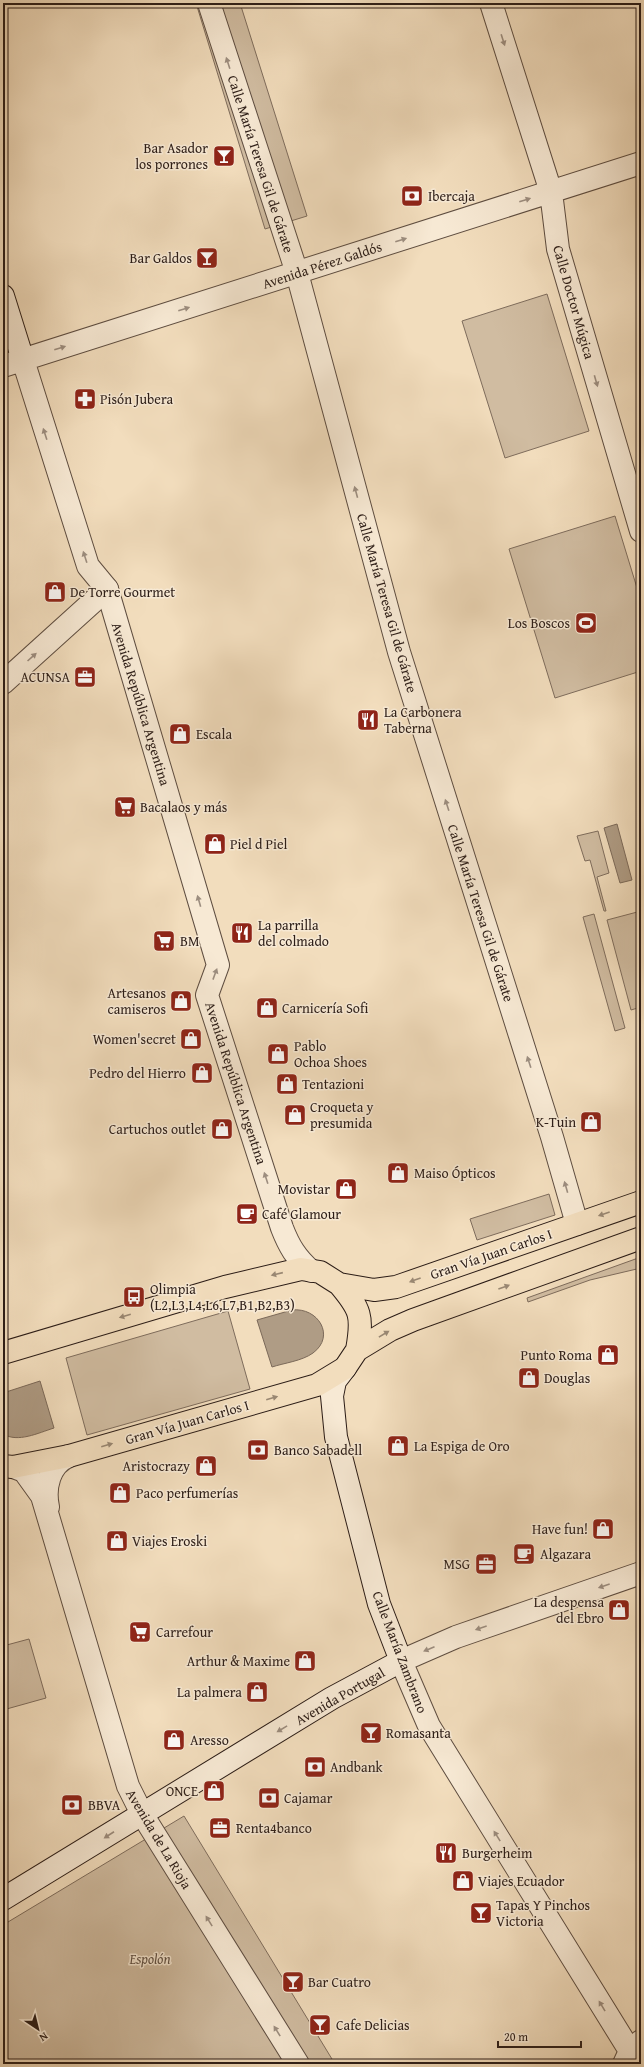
<svg xmlns="http://www.w3.org/2000/svg" width="644" height="2067" viewBox="0 0 644 2067" font-family="'Gentium Book Plus',serif">
<rect width="100%" height="100%" fill="#f2ddbd"/>
<filter id="stains"><feTurbulence type="fractalNoise" baseFrequency=".005" numOctaves="4"/><feColorMatrix values="0 0 0 0 .2 0 0 0 0 .09 0 0 0 0 .02 0 0 0 .5 -.17"/></filter>
<radialGradient id="worn" r=".72"><stop offset=".6" stop-color="#630" stop-opacity="0"/><stop offset="1" stop-color="#630" stop-opacity=".3"/></radialGradient>
<path fill="#d0bca1" stroke="#7e6c5c" d="M196 3H240L307 216 265 229Z
M547 294 589 431 505 458 462 321Z
M615 516 641 601V671L555 698 509 549Z
M598 831 609 873 597 877 606 911H604L590 860 585 861 577 836Z
M641 911V1007L631 1010 607 920Z
M594 914 625 1028 615 1031 583 917Z
M549 1194 555 1215 477 1240 470 1219Z
M641 1257V1268L590 1280 528 1302 527 1298Z
M228 1311 250 1389 87 1435 66 1358Z
M29 1639 46 1698 3 1710V1646Z
M184 1816 335 2064H3V1925Z"/>
<path fill="#af9c85" stroke="#7b6959" d="M617 824 632 880 620 883 604 828Z
M292 1310C318 1307 336 1336 313 1353 302 1361 284 1363 272 1367L257 1320Z
M40 1381 54 1428C38 1433 18 1443 3 1434V1393Z"/>
<g fill="none" stroke-linecap="round" stroke-linejoin="round">
<g stroke="#5e4d40" stroke-width="24">
<path id="pedestrian" d="M209 3 297 273 399 652 552 1137 577 1224
M3 683 107 589
M142 1814 298 2064
M641 2041 630 2051 641 2057"/>
</g>
<g stroke="#5e4d40" stroke-width="24">
<path id="minor" d="M491 3 551 192 558 249 641 531
M23 360 88 566 107 589 218 965 207 995 282 1228C289 1246 296 1258 311 1271
M3 366 641 163
M13 1467 24 1471 42 1496 128 1786 142 1814
M48 1507C44 1488 49 1464 69 1456
M624 2064 630 2051 429 1726 401 1661 456 1637 641 1573"/>
</g>
<g stroke="#2c1d17" stroke-width="24">
<path id="secondary" d="M3 296 23 360
M3 1899 332 1698 401 1661 379 1604 336 1437 332 1396 335 1381 345 1368"/>
</g>
<g stroke="#2c1d17" stroke-width="24">
<path id="primary" d="M339 1284C361 1310 363 1316 357 1350
M3 1353 225 1287 301 1269 320 1272 339 1284 374 1290 396 1287 641 1202
M3 1466 13 1467 69 1456 317 1385 345 1368 357 1350 390 1330 413 1320 641 1238"/>
</g>
<use href="#pedestrian" stroke="#f7e9d4" stroke-width="22"/>
<use href="#minor" stroke="#f7e9d4" stroke-width="22"/>
<use href="#secondary" stroke="#f7e9d4" stroke-width="22"/>
<use href="#primary" stroke="#f2ddbd" stroke-width="22"/>
</g>
<defs><path id="oneway-solid" d="M-6-.8H1V-3.2L6.5 0L1 3.2V.8H-6Z"/></defs>
<g fill="#9c8d7f">
<use href="#oneway-solid" transform="translate(503 40) rotate(72)"/>
<use href="#oneway-solid" transform="translate(228 63) rotate(-108)"/>
<use href="#oneway-solid" transform="translate(525 200) rotate(-18)"/>
<use href="#oneway-solid" transform="translate(401 240) rotate(-18)"/>
<use href="#oneway-solid" transform="translate(184 309) rotate(-18)"/>
<use href="#oneway-solid" transform="translate(60 348) rotate(-18)"/>
<use href="#oneway-solid" transform="translate(596 381) rotate(74)"/>
<use href="#oneway-solid" transform="translate(45 434) rotate(-108)"/>
<use href="#oneway-solid" transform="translate(356 492) rotate(-105)"/>
<use href="#oneway-solid" transform="translate(85 557) rotate(-108)"/>
<use href="#oneway-solid" transform="translate(32 657) rotate(-42)"/>
<use href="#oneway-solid" transform="translate(447 805) rotate(-108)"/>
<use href="#oneway-solid" transform="translate(199 901) rotate(-106)"/>
<use href="#oneway-solid" transform="translate(215 974) rotate(-70)"/>
<use href="#oneway-solid" transform="translate(529 1062) rotate(-108)"/>
<use href="#oneway-solid" transform="translate(266 1178) rotate(-108)"/>
<use href="#oneway-solid" transform="translate(566 1187) rotate(-106)"/>
<use href="#oneway-solid" transform="translate(604 1586) rotate(161)"/>
<use href="#oneway-solid" transform="translate(481 1628) rotate(161)"/>
<use href="#oneway-solid" transform="translate(429 1649) rotate(157)"/>
<use href="#oneway-solid" transform="translate(282 1729) rotate(149)"/>
<use href="#oneway-solid" transform="translate(109 1835) rotate(147)"/>
<use href="#oneway-solid" transform="translate(497 1836) rotate(-122)"/>
<use href="#oneway-solid" transform="translate(209 1921) rotate(-122)"/>
<use href="#oneway-solid" transform="translate(602 2006) rotate(-121)"/>
<use href="#oneway-solid" transform="translate(277 2031) rotate(-122)"/>
</g>
<g fill="#998772">
<use href="#oneway-solid" transform="translate(604 1214) rotate(161)"/>
<use href="#oneway-solid" transform="translate(277 1274) rotate(167)"/>
<use href="#oneway-solid" transform="translate(415 1280) rotate(160)"/>
<use href="#oneway-solid" transform="translate(504 1287) rotate(-20)"/>
<use href="#oneway-solid" transform="translate(125 1316) rotate(164)"/>
<use href="#oneway-solid" transform="translate(384 1334) rotate(-31)"/>
<use href="#oneway-solid" transform="translate(272 1398) rotate(-16)"/>
<use href="#oneway-solid" transform="translate(107 1445) rotate(-16)"/>
</g>
<defs>
<g id="bar-square" transform="scale(1.15)"><rect x="-9" y="-9" width="18" height="18" rx="4" fill="#8f2418" stroke="#f7e9d4"/><path d="M-6-5H6L.8 .8V4.5H3.5V6h-7V4.5H-.8V.8Z" fill="#fff"/></g>
<g id="bank-square" transform="scale(1.15)"><rect x="-9" y="-9" width="18" height="18" rx="4" fill="#8f2418" stroke="#f7e9d4"/><path d="M-6-4H6V4H-6ZM0-2.3a2.3 2.3 0 1 0 0 4.6a2.3 2.3 0 1 0 0-4.6Z" fill="#fff"/></g>
<g id="pharmacy-square" transform="scale(1.15)"><rect x="-9" y="-9" width="18" height="18" rx="4" fill="#8f2418" stroke="#f7e9d4"/><path d="M-2-6h4v4h4v4h-4v4h-4v-4h-4v-4h4Z" fill="#fff"/></g>
<g id="shop-square" transform="scale(1.15)"><rect x="-9" y="-9" width="18" height="18" rx="4" fill="#8f2418" stroke="#f7e9d4"/><path d="M-5-2.5h2.3a2.7 3.5 0 0 1 5.4 0H5L5.5 6h-11ZM-1.5-2.5h3a1.5 2.3 0 0 0-3 0Z" fill="#fff"/></g>
<g id="stadium-square" transform="scale(1.15)"><rect x="-9" y="-9" width="18" height="18" rx="4" fill="#8f2418" stroke="#f7e9d4"/><path d="M0-5a6.5 5 0 1 0 0 10a6.5 5 0 1 0 0-10ZM-3.5-1.8h7v3.6h-7Z" fill="#fff"/></g>
<g id="office-square" transform="scale(1.15)"><rect x="-9" y="-9" width="18" height="18" rx="4" fill="#8f2418" stroke="#f7e9d4"/><path d="M-6-3h4V-5.5h4V-3h4V5H-6ZM-1-4.5V-3h2v-1.5ZM-6 0V1H6V0Z" fill="#fff"/></g>
<g id="restaurant-square" transform="scale(1.15)"><rect x="-9" y="-9" width="18" height="18" rx="4" fill="#8f2418" stroke="#f7e9d4"/><path d="M-5-6h1v4h1v-4h1v4h1v-4h1v5L-1.5 .5V6h-2V.5L-5-1ZM5-6V6H3V1.5H1.5Q1.5-4 5-6Z" fill="#fff"/></g>
<g id="supermarket-square" transform="scale(1.15)"><rect x="-9" y="-9" width="18" height="18" rx="4" fill="#8f2418" stroke="#f7e9d4"/><path d="M-6-5.5h2.5l.6 2H6L4.5 2H-2.5L-4.4-4H-6ZM-1.5 3.2a1.3 1.3 0 1 0 .1 0ZM3 3.2a1.3 1.3 0 1 0 .1 0Z" fill="#fff"/></g>
<g id="cafe-square" transform="scale(1.15)"><rect x="-9" y="-9" width="18" height="18" rx="4" fill="#8f2418" stroke="#f7e9d4"/><path d="M-5.5-4.5H6V0H3Q3 3.5 0 3.5H-2.5Q-5.5 3.5-5.5 0ZM3-3.2v2h1.7v-2ZM-6 4.5H4V6H-6Z" fill="#fff"/></g>
<g id="bus-square" transform="scale(1.15)"><rect x="-9" y="-9" width="18" height="18" rx="4" fill="#8f2418" stroke="#f7e9d4"/><path d="M-5-6H5V4H4V6H2V4H-2V6H-4V4H-5ZM-3.5-4V0h7V-4ZM-3.5 1.2v1.5H-2V1.2ZM2 1.2v1.5H3.5V1.2Z" fill="#fff"/></g>
</defs>
<g fill-rule="evenodd">
<use href="#bar-square" x="224" y="156"/>
<use href="#bank-square" x="412" y="196"/>
<use href="#bar-square" x="207" y="258"/>
<use href="#pharmacy-square" x="85" y="399"/>
<use href="#shop-square" x="55" y="592"/>
<use href="#stadium-square" x="586" y="623"/>
<use href="#office-square" x="85" y="677"/>
<use href="#restaurant-square" x="368" y="720"/>
<use href="#shop-square" x="180" y="734"/>
<use href="#supermarket-square" x="125" y="807"/>
<use href="#shop-square" x="215" y="844"/>
<use href="#restaurant-square" x="242" y="933"/>
<use href="#supermarket-square" x="164" y="941"/>
<use href="#shop-square" x="181" y="1001"/>
<use href="#shop-square" x="267" y="1008"/>
<use href="#shop-square" x="191" y="1039"/>
<use href="#shop-square" x="278" y="1054"/>
<use href="#shop-square" x="202" y="1073"/>
<use href="#shop-square" x="287" y="1084"/>
<use href="#shop-square" x="295" y="1115"/>
<use href="#shop-square" x="591" y="1122"/>
<use href="#shop-square" x="222" y="1129"/>
<use href="#shop-square" x="398" y="1173"/>
<use href="#shop-square" x="346" y="1189"/>
<use href="#cafe-square" x="247" y="1214"/>
<use href="#bus-square" x="134" y="1297"/>
<use href="#shop-square" x="608" y="1355"/>
<use href="#shop-square" x="529" y="1378"/>
<use href="#shop-square" x="398" y="1446"/>
<use href="#bank-square" x="258" y="1450"/>
<use href="#shop-square" x="206" y="1466"/>
<use href="#shop-square" x="120" y="1493"/>
<use href="#shop-square" x="603" y="1529"/>
<use href="#shop-square" x="117" y="1541"/>
<use href="#cafe-square" x="524" y="1554"/>
<use href="#office-square" x="486" y="1564"/>
<use href="#shop-square" x="619" y="1610"/>
<use href="#supermarket-square" x="140" y="1632"/>
<use href="#shop-square" x="305" y="1661"/>
<use href="#shop-square" x="257" y="1692"/>
<use href="#bar-square" x="371" y="1733"/>
<use href="#shop-square" x="174" y="1740"/>
<use href="#bank-square" x="315" y="1767"/>
<use href="#shop-square" x="214" y="1791"/>
<use href="#bank-square" x="269" y="1798"/>
<use href="#bank-square" x="72" y="1805"/>
<use href="#office-square" x="220" y="1828"/>
<use href="#restaurant-square" x="446" y="1853"/>
<use href="#shop-square" x="463" y="1881"/>
<use href="#bar-square" x="481" y="1913"/>
<use href="#bar-square" x="293" y="1982"/>
<use href="#bar-square" x="320" y="2025"/>
</g>
<g text-anchor="middle" dominant-baseline="central" stroke-width="3" stroke-linejoin="round" paint-order="stroke">
<g font-size="14" fill="#2c1d17" stroke="#f7e9d4" text-anchor="start">
<text x="208" y="148" text-anchor="end">Bar Asador<tspan x="208" dy="16">los porrones</tspan></text>
<text x="428" y="196">Ibercaja</text>
<text x="192" y="258" text-anchor="end">Bar Galdos</text>
<text x="100" y="399">Pisón Jubera</text>
<text x="70" y="592">De Torre Gourmet</text>
<text x="570" y="623" text-anchor="end">Los Boscos</text>
<text x="70" y="677" text-anchor="end">ACUNSA</text>
<text x="384" y="712">La Carbonera<tspan x="384" dy="16">Taberna</tspan></text>
<text x="196" y="734">Escala</text>
<text x="140" y="807">Bacalaos y más</text>
<text x="230" y="844">Piel d Piel</text>
<text x="258" y="925">La parrilla<tspan x="258" dy="16">del colmado</tspan></text>
<text x="180" y="941">BM</text>
<text x="166" y="993" text-anchor="end">Artesanos<tspan x="166" dy="16">camiseros</tspan></text>
<text x="282" y="1008">Carnicería Sofi</text>
<text x="176" y="1039" text-anchor="end">Women'secret</text>
<text x="294" y="1046">Pablo<tspan x="294" dy="16">Ochoa Shoes</tspan></text>
<text x="186" y="1073" text-anchor="end">Pedro del Hierro</text>
<text x="302" y="1084">Tentazioni</text>
<text x="310" y="1107">Croqueta y<tspan x="310" dy="16">presumida</tspan></text>
<text x="576" y="1122" text-anchor="end">K-Tuin</text>
<text x="206" y="1129" text-anchor="end">Cartuchos outlet</text>
<text x="414" y="1173">Maiso Ópticos</text>
<text x="330" y="1189" text-anchor="end">Movistar</text>
<text x="262" y="1214">Café Glamour</text>
<text x="150" y="1289">Olimpia<tspan x="150" dy="16">(L2,L3,L4,L6,L7,B1,B2,B3)</tspan></text>
<text x="592" y="1355" text-anchor="end">Punto Roma</text>
<text x="544" y="1378">Douglas</text>
<text x="414" y="1446">La Espiga de Oro</text>
<text x="274" y="1450">Banco Sabadell</text>
<text x="190" y="1466" text-anchor="end">Aristocrazy</text>
<text x="136" y="1493">Paco perfumerías</text>
<text x="588" y="1529" text-anchor="end">Have fun!</text>
<text x="132" y="1541">Viajes Eroski</text>
<text x="540" y="1554">Algazara</text>
<text x="470" y="1564" text-anchor="end">MSG</text>
<text x="604" y="1602" text-anchor="end">La despensa<tspan x="604" dy="16">del Ebro</tspan></text>
<text x="156" y="1632">Carrefour</text>
<text x="290" y="1661" text-anchor="end">Arthur &amp; Maxime</text>
<text x="242" y="1692" text-anchor="end">La palmera</text>
<text x="386" y="1733">Romasanta</text>
<text x="190" y="1740">Aresso</text>
<text x="330" y="1767">Andbank</text>
<text x="198" y="1791" text-anchor="end">ONCE</text>
<text x="284" y="1798">Cajamar</text>
<text x="88" y="1805">BBVA</text>
<text x="236" y="1828">Renta4banco</text>
<text x="462" y="1853">Burgerheim</text>
<text x="478" y="1881">Viajes Ecuador</text>
<text x="496" y="1905">Tapas Y Pinchos<tspan x="496" dy="16">Victoria</tspan></text>
<text x="308" y="1982">Bar Cuatro</text>
<text x="336" y="2025">Cafe Delicias</text>
</g>
<g font-size="14" fill="#2c1d17" stroke="#f7e9d4">
<text transform="translate(261 164) rotate(72)">Calle María Teresa Gil de Gárate</text>
<text transform="translate(322 265) rotate(-18)">Avenida Pérez Galdós</text>
<text transform="translate(574 302) rotate(74)">Calle Doctor Múgica</text>
<text transform="translate(387 603) rotate(74)">Calle María Teresa Gil de Gárate</text>
<text transform="translate(141 704) rotate(73)">Avenida República Argentina</text>
<text transform="translate(481 913) rotate(72)">Calle María Teresa Gil de Gárate</text>
<text transform="translate(236 1083) rotate(72)">Avenida República Argentina</text>
<text transform="translate(491 1254) rotate(-19)">Gran Vía Juan Carlos I</text>
<text transform="translate(187 1422) rotate(-16)">Gran Vía Juan Carlos I</text>
<text transform="translate(400 1652) rotate(69)">Calle María Zambrano</text>
<text transform="translate(340 1696) rotate(-30)">Avenida Portugal</text>
<text transform="translate(159 1839) rotate(59)">Avenida de La Rioja</text>
</g>
<g font-size="14" font-style="italic" fill="#5d4d40" stroke="#f7e9d4">
<text x="150" y="1959">Espolón</text>
</g>
</g>
<rect width="644" height="2067" fill="none" stroke="#f2ddbd" stroke-width="16"/>
<rect x="4" y="4" width="636" height="2059" fill="none" stroke="#2c1d17" stroke-width="2"/>
<rect x="8" y="8" width="628" height="2051" fill="none" stroke="#2c1d17"/>
<g transform="translate(38 2029) rotate(145)" stroke="#f7e9d4" stroke-width="3" paint-order="stroke">
<path d="M0-3L7 15L0 10L-7 15Z" fill="#2c1d17"/>
<text y="-6" font-size="11" font-weight="bold" text-anchor="middle" fill="#2c1d17">N</text>
</g>
<path d="M498 2041v6h83v-6" fill="none" stroke="#2c1d17" stroke-width="2"/>
<text x="504" y="2041" font-size="12" fill="#2c1d17" stroke="#f7e9d4" stroke-width="3" paint-order="stroke">20 m</text>
<rect width="100%" height="100%" filter="url(#stains)"/>
<rect width="100%" height="100%" fill="url(#worn)"/>
</svg>
